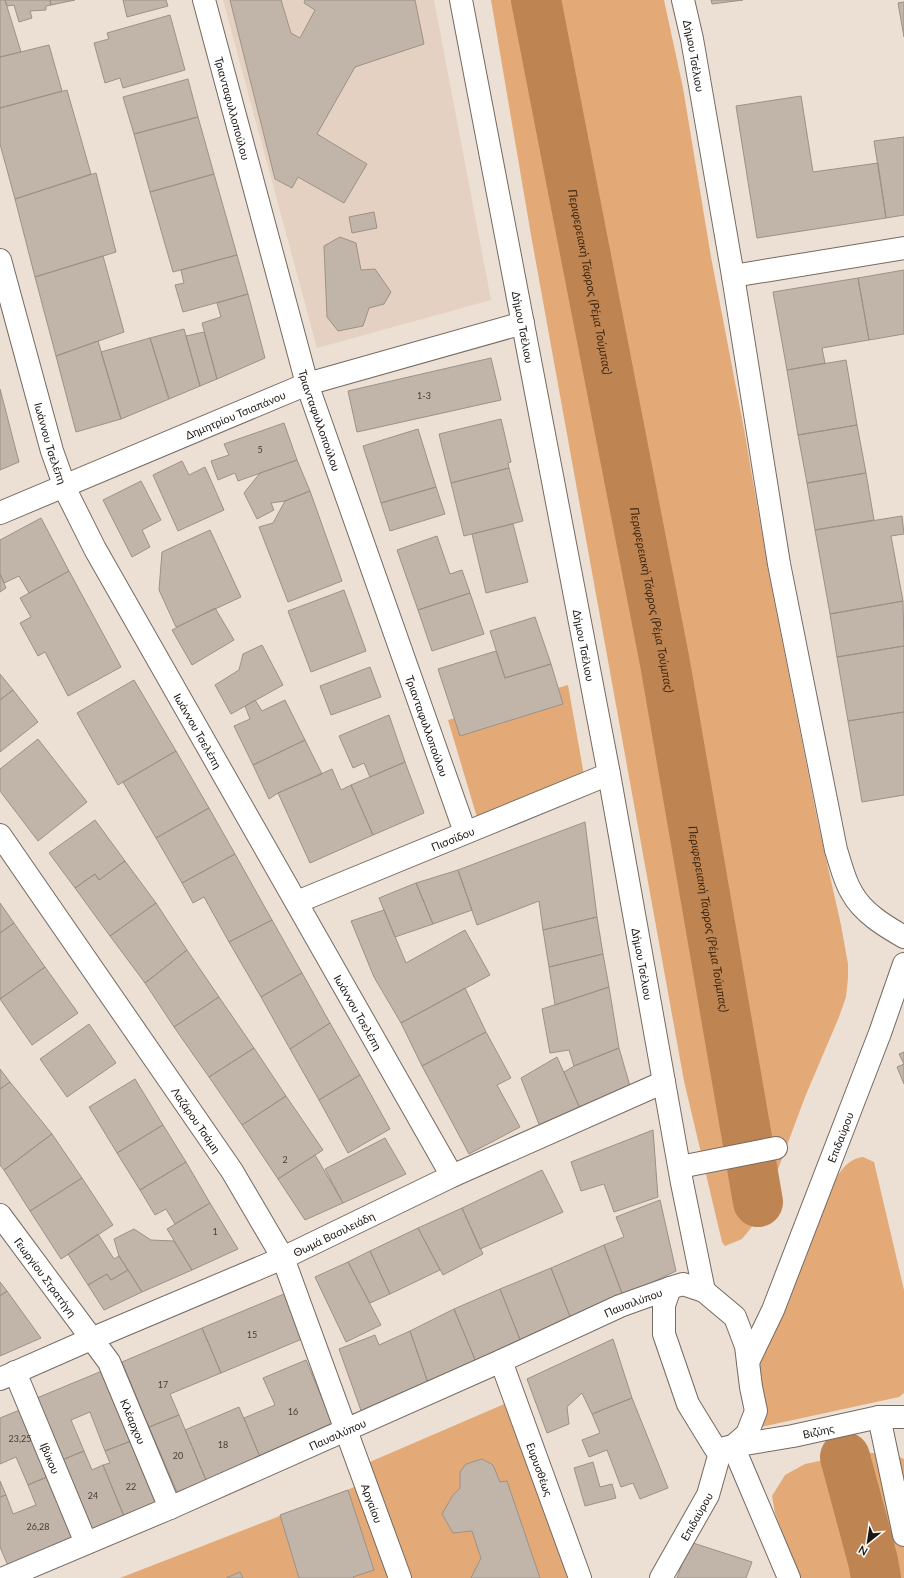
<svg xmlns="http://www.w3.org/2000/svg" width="904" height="1578" viewBox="0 0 904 1578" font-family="Lato,sans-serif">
<rect width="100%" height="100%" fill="#ecdfd4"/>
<path fill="#e4d1c1" d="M223 0H434L491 300 317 348Z"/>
<path fill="#e3aa78" d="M491 0H664L683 88 711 257 744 429 768 569 818 823 841 925 848 964V978L846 997 839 1017 805 1097 777 1172 751 1228 742 1239 725 1246 722 1242 684 1081 531 235Z
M568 685 584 775 479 824 448 720Z
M863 1157 874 1162 904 1290V1393L899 1397 761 1427 751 1387 832 1187C838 1173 847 1159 863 1157Z
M509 1402 569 1578H120L370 1481 365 1464Z
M862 1452 895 1455 904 1459V1578H800L775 1513 772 1496 785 1475 805 1464Z"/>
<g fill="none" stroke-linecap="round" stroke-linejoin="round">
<g stroke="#be8553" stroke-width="50">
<path id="s1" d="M536 0 665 663 758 1202"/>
<path d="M845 1457 873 1561 876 1578"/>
</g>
</g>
<path fill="#c1b5aa" stroke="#9d9187" d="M0 0H5L21 52 0 57Z
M5 0H50L51 5 46 6V10L30 11 32 18 19 22 14 5 7 6Z
M50 0H75L51 5Z
M123 0H166L168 6 127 17Z
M230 0H281L291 33 300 38 315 10 304 3 305 0H415L424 44 355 67 317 134 367 164 344 203 298 177 292 188 275 179Z
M711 0H743L712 4Z
M904 2V37L898 3Z
M170 15 185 70 123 88 120 78 105 83 94 43 109 39 107 33Z
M49 45 62 91 0 108V57Z
M188 79 198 117 134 134 123 97Z
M67 90 91 174 15 199 0 144V108Z
M801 96 813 172 878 163 886 218 757 238 736 106Z
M198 117 214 174 150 192 134 134Z
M904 137V215L886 218 874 141Z
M96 173 116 252 35 277 15 199Z
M214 174 237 255 173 272 150 192Z
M374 212 377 228 352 233 349 217Z
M340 237 356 243 361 270 375 269 391 292 384 304 369 308 363 326 338 331 327 317 324 246Z
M237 255 248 294 183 312 175 285 184 283 181 270Z
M103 256 124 332 56 356 35 277Z
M904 270V334L869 340 858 278Z
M858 278 869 340 822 348 825 363 787 370 773 292Z
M248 294 265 358 217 379 202 323 221 317 217 303Z
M184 329 200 386 169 399 150 338Z
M204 332 217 379 200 386 186 336Z
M150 338 169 399 121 419 101 352Z
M98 341 121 419 76 432 56 356Z
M491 358 501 400 357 432 348 391Z
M846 360 857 425 798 435 787 370Z
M0 389 19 462 0 470Z
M501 419 511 462 508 463 509 468 451 483 439 434Z
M284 423 297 460 238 481 235 473 218 480 211 461 229 455 224 444Z
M857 425 866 473 807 483 798 435Z
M418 429 436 487 381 503 363 446Z
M297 460 310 491 285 501 271 503 274 510 257 519 244 493 260 473Z
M182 461 189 475 205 467 224 510 178 531 153 475Z
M509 468 523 521 464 536 451 483Z
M866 473 874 520 815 530 807 483Z
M141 481 161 520 142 530 150 547 132 557 103 500Z
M436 487 445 514 390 531 381 503Z
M310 491 342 581 288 602 259 527 273 523 285 501Z
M902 516 904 534 891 536 903 601 830 614 815 530Z
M41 518 69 571 29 593 19 576 4 583 0 574V540Z
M513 524 528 582 486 593 472 534Z
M210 530 241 597 176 627 159 590 162 552Z
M437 536 450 574 462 570 470 593 418 610 397 550Z
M69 571 121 667 68 696 45 652 38 656 20 623 31 617 20 598Z
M0 574 6 588 0 592Z
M344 590 366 651 311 672 288 611Z
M470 593 484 634 432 651 418 610Z
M903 601 904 646 837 657 830 614Z
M215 608 234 640 192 665 172 630Z
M535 617 551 664 505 678 490 631Z
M262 645 283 685 231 714 215 685 239 670 243 654Z
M904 646V712L848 721 837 657Z
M496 651 505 678 551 664 563 704 460 736 438 669Z
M370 667 381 697 331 715 320 686Z
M0 674 13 690 0 700Z
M134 680 176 751 118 785 77 713Z
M13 690 38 722 0 752V700Z
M255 700 262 711 285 700 305 740 253 765 234 726 250 719 245 706Z
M904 712V795L862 802 848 721Z
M389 715 405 762 370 777 364 763 353 768 339 736Z
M38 739 87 802 38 841 0 791V769Z
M305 740 322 774 278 793 269 799 253 765Z
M176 751 209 808 156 838 123 782Z
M405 762 424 813 373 835 351 785Z
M332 769 341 790 351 785 373 835 310 863 278 793Z
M209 808 235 854 182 883 156 838Z
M95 820 125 861 99 880 95 874 75 888 49 853Z
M585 822 597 917 543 930 539 901 477 925 458 870Z
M235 854 272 920 229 942 204 897 193 903 182 883Z
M125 861 156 903 110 936 75 888 95 874 99 880Z
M458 870 472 910 433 924 416 883Z
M416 883 433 924 395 937 379 898Z
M0 903 14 923 0 933Z
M156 903 187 950 145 983 110 936Z
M384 910 406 963 465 930 490 975 401 1023 374 977 351 921Z
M597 917 603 954 549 967 543 930Z
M272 920 302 973 261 997 229 942Z
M14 923 45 967 0 999V933Z
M187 950 219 997 174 1027 145 983Z
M603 954 609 987 555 1005 549 967Z
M45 967 78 1013 32 1045 0 999Z
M302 973 330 1023 290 1049 261 997Z
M609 987 619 1048 574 1066 569 1050 550 1053 542 1009Z
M465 988 486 1032 422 1066 401 1023Z
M219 997 254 1048 209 1077 174 1027Z
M330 1023 360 1075 319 1100 290 1049Z
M89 1024 116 1063 67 1097 40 1059Z
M486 1032 511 1078 497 1085 520 1127 469 1154 422 1066Z
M254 1048 286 1096 242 1125 209 1077Z
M619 1048 632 1093 582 1113 564 1072 574 1066Z
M904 1052V1084L897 1067 904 1064 899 1054Z
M557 1057 582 1113 542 1132 521 1078Z
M0 1069 10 1082 0 1089Z
M360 1075 390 1129 348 1153 319 1100Z
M135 1079 163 1125 117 1153 89 1107Z
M10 1082 52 1134 4 1170 0 1165V1089Z
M286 1096 323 1150 278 1179 242 1125Z
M163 1125 186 1162 140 1190 117 1153Z
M653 1130 658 1197 614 1212 604 1184 581 1191 571 1162Z
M52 1134 82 1178 30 1211 4 1170Z
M385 1138 406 1174 343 1203 325 1169Z
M315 1155 343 1203 305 1220 278 1179Z
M186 1162 210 1203 175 1224 166 1209 155 1215 140 1190Z
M542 1170 563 1212 480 1249 462 1208Z
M82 1178 113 1225 61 1259 30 1211Z
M660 1200 676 1271 623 1296 604 1245 624 1237 616 1217Z
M210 1203 238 1249 192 1270 167 1229Z
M462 1208 483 1254 443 1275 418 1228Z
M418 1228 440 1270 390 1294 370 1251Z
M134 1229 151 1240 174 1241 192 1270 142 1292 119 1256 114 1239Z
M98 1234 114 1259 119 1256 128 1270 111 1280 107 1274 88 1285 68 1254Z
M604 1245 623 1296 571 1319 551 1268Z
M370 1251 390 1294 370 1303 348 1262Z
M348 1262 381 1325 346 1342 315 1277Z
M551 1268 571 1319 521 1342 500 1289Z
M128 1270 142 1292 104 1310 88 1285 107 1274 111 1280Z
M0 1282 7 1291 0 1296Z
M500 1289 521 1342 476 1362 454 1309Z
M7 1291 41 1338 0 1356V1296Z
M284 1294 302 1339 221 1373 202 1328Z
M454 1309 476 1362 429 1386 410 1331Z
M202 1328 221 1373 170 1394 179 1415 149 1427 122 1362Z
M410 1331 429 1386 363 1416 339 1349 375 1335 379 1345Z
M613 1339 632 1398 592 1414 582 1393 567 1407 569 1424 547 1433 527 1379Z
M306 1360 334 1427 260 1457 244 1418 275 1405 263 1378Z
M102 1371 131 1441 105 1451 90 1412 71 1420 84 1451 57 1462 32 1400Z
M632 1398 668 1488 640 1499 633 1483 621 1487 607 1450 589 1457 582 1440 600 1433 592 1414Z
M27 1407 54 1474 28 1485 16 1457 0 1464V1418Z
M239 1407 260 1457 206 1480 185 1430Z
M179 1415 206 1480 177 1492 149 1427Z
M131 1441 159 1507 126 1521 103 1465 110 1463 105 1451Z
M84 1451 92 1470 103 1465 126 1521 87 1537 57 1462Z
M482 1459 493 1465 500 1482 507 1481 540 1578H471L481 1558 472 1531 453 1533 442 1514 453 1495 460 1488V1472L466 1464Z
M593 1462 600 1487 612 1484 616 1498 585 1506 574 1468Z
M54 1474 81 1539 9 1568 0 1547V1497L6 1495 13 1514 36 1505 28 1485Z
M0 1481 6 1495 0 1497Z
M348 1490 374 1570 353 1577 354 1578H299L280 1515Z
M690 1542 752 1562 746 1578H677Z
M240 1572 243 1578H226Z"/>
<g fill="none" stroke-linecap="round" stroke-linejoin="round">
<g stroke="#766a61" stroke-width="24">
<g id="minor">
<path id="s2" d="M204 0 307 384 465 832"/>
<path id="s3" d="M461 0 609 774 682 1183 704 1291"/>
<path id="s4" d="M683 0 692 39 733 276 779 564 836 850C841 865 844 880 852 893 863 913 885 926 904 937"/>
<path id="s5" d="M0 260 52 451 67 493 95 549 452 1176"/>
<path d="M733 276 904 248"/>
<path id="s6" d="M0 513 307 384 523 323"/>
<path id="s7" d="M0 835 232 1171 283 1258 400 1578"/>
<path id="s8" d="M297 902 609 774"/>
<path d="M680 1167 776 1148"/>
<path id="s9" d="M0 1215 109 1362 170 1508"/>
<path d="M683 1284 704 1291 735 1317 746 1346 751 1387 756 1411 747 1434 733 1446 721 1449 715 1448 688 1404 664 1334V1305L670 1288Z"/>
<path id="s10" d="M501 1361 580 1578"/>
<path id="s11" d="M748 1362 773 1310 880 1033 904 964"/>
<path id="s12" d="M15 1372 86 1543"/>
<path id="s13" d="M0 1379 91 1339 283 1258 452 1176 664 1082"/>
<path d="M879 1417 904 1535"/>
<path id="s14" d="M4 1578 170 1508 501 1361 620 1306 670 1288"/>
<path id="s15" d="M661 1578 708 1495 721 1449"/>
<path id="s16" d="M789 1578 733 1446 793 1436 879 1417H904"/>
</g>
</g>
<use href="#minor" stroke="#fff" stroke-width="22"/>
</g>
<g text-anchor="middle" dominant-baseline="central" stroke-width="3" stroke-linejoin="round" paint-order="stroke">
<g font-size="9" fill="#443e38">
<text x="424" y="395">1-3</text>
<text x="260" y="449">5</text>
<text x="285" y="1159">2</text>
<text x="215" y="1231">1</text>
<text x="252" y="1334">15</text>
<text x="163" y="1384">17</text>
<text x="293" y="1411">16</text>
<text x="20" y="1438">23,25</text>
<text x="223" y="1444">18</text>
<text x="178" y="1455">20</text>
<text x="131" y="1486">22</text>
<text x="93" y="1495">24</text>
<text x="38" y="1526">26,28</text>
</g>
<g font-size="11" fill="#1b1612" stroke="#fff">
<text stroke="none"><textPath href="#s4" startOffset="57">Δήμου Τσέλιου</textPath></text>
<text stroke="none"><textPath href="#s2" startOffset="112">Τριανταφυλλοπούλου</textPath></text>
<text stroke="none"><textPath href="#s3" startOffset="333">Δήμου Τσέλιου</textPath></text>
<text stroke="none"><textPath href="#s6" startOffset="255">Δημητρίου Τσιαπάνου</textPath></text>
<text stroke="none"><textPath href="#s2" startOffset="436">Τριανταφυλλοπούλου</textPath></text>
<text stroke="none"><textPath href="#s5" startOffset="190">Ιωάννου Τσελέπη</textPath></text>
<text stroke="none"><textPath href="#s3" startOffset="657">Δήμου Τσέλιου</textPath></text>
<text stroke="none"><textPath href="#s2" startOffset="760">Τριανταφυλλοπούλου</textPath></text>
<text stroke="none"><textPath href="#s5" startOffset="514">Ιωάννου Τσελέπη</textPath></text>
<text stroke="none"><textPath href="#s8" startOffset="168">Πισσίδου</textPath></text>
<text stroke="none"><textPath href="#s3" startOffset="981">Δήμου Τσέλιου</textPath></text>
<text stroke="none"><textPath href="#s5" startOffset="838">Ιωάννου Τσελέπη</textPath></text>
<text stroke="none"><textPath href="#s7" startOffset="346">Λαζάρου Τσάμη</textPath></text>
<text stroke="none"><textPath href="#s11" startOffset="243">Επιδαύρου</textPath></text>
<text stroke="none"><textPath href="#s13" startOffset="364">Θωμά Βασιλειάδη</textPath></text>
<text stroke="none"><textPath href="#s9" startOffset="77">Γεωργίου Στρατήγη</textPath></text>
<text stroke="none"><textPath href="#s14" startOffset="687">Παυσιλύπου</textPath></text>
<text stroke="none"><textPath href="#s9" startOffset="247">Κλέαρχου</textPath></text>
<text stroke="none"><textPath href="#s16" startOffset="230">Βιζύης</textPath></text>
<text stroke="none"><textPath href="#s14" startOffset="363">Παυσιλύπου</textPath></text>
<text stroke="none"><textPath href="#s12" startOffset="93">Ιβύκου</textPath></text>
<text stroke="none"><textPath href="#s10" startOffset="115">Ευρυσθέως</textPath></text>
<text stroke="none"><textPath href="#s7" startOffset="770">Αργαίου</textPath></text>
<text stroke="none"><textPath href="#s15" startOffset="71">Επιδαύρου</textPath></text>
</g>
<g font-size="12" font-style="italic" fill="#402710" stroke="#fff">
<text stroke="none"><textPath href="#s1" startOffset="287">Περιφερειακή Τάφρος (Ρέμα Τούμπας)</textPath></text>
<text stroke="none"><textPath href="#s1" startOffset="611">Περιφερειακή Τάφρος (Ρέμα Τούμπας)</textPath></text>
<text stroke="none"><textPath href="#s1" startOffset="935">Περιφερειακή Τάφρος (Ρέμα Τούμπας)</textPath></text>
</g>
</g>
<g transform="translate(868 1542) rotate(210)" stroke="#ffffff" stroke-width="3" paint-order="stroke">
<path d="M0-3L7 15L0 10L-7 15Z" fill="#1b1612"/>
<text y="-6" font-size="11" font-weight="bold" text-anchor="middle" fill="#1b1612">N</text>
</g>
</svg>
